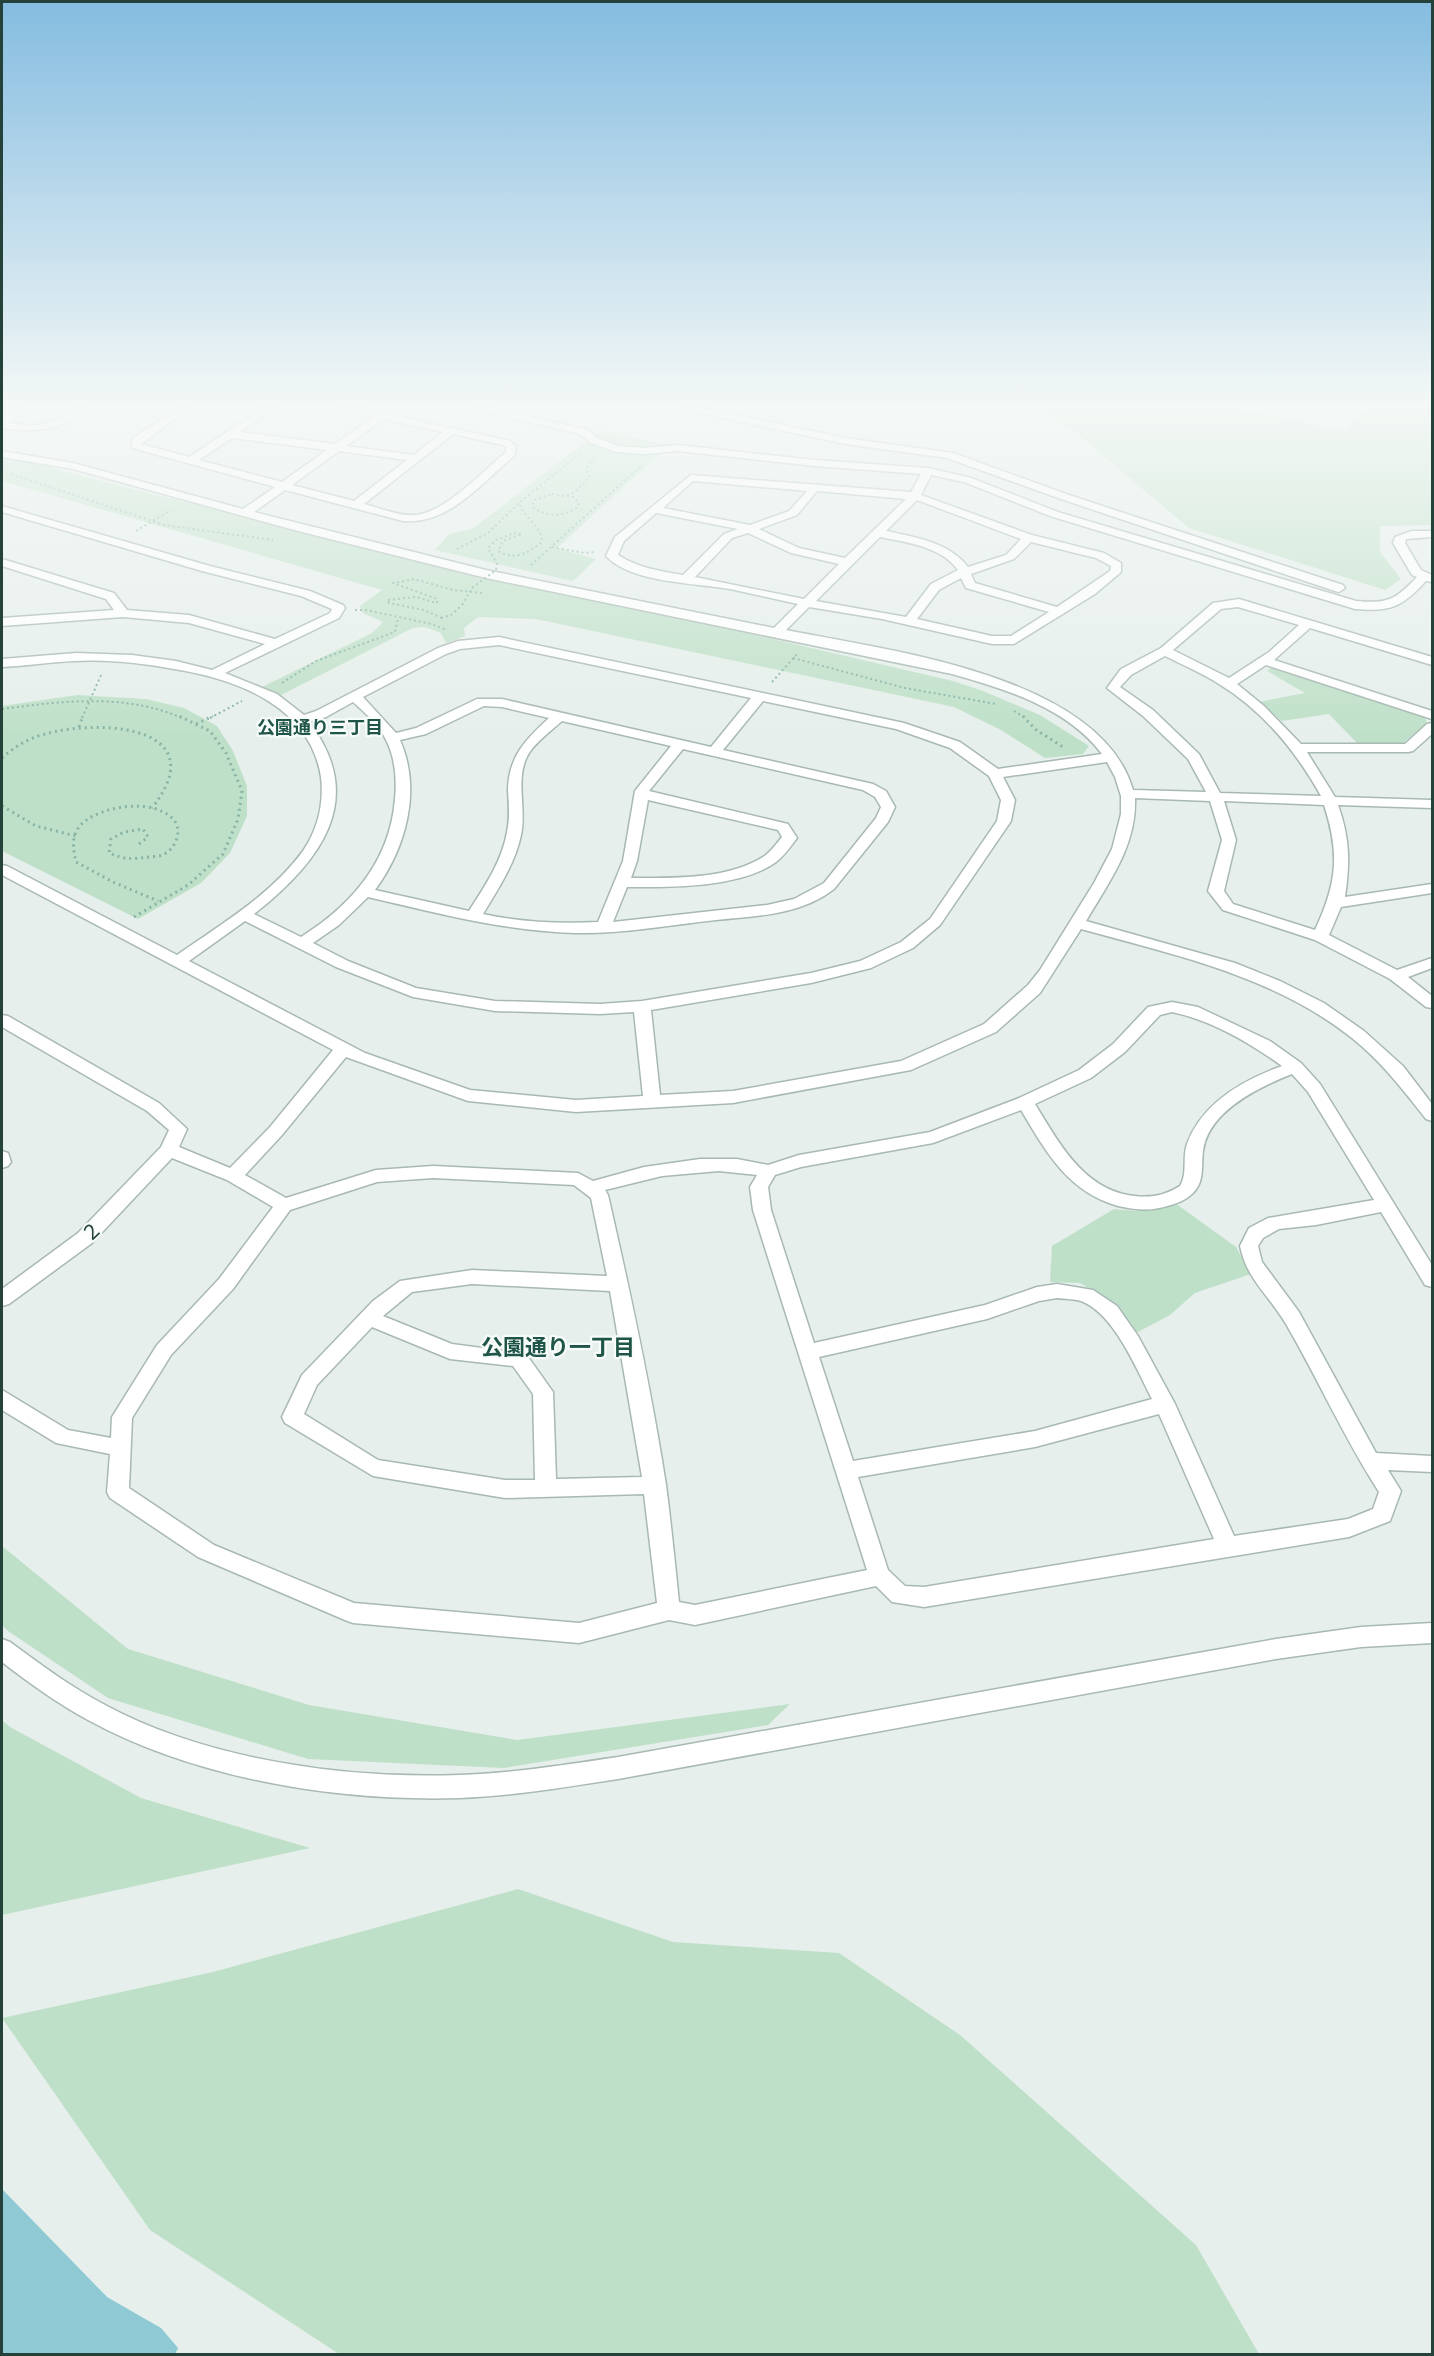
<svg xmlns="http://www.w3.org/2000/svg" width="1434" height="2356" viewBox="0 0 1434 2356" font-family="'Noto Sans','Noto Sans JP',sans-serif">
<rect width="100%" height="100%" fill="#e6efeb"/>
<path fill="#bfe0c8" d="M1039 408H1233L1343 431 1367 408H1432V525L1380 526V552L1401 579 1385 590 1189 528 1075 432Z
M599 431 669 445 557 548 596 559 573 581 435 550 449 534 472 529Z
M2 459 33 463 152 494 953 681 983 691 1040 715 1089 746 1083 754 1045 758 1001 730 954 707 536 619 478 617 464 628 465 636 446 643 441 633 425 627 413 628 277 697 260 688 372 633 383 622 363 613 360 606 382 590 2 481Z
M1272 667 1424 716 1427 723 1403 743H1357L1329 714 1282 721 1259 702 1305 693 1267 671Z
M77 695 146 699 184 708 217 726 233 751 247 786V816L230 853 201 883 138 919 2 851V706Z
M1175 1203 1236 1247 1251 1274 1195 1293 1170 1315 1136 1333 1108 1300 1080 1283 1050 1282 1052 1246 1114 1209 1136 1211Z
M2 1546 128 1649 309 1705 517 1740 790 1704 768 1725 504 1768 308 1759 108 1698 8 1631 2 1625Z
M2 1720 10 1727 141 1798 310 1848 2 1915Z
M518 1889 673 1942 839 1953 960 2035 1196 2245 1259 2354H339L150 2230 2 2018 213 1972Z"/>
<path fill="#8ec9d4" d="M2 2189 107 2297 161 2328 178 2348 175 2354H2Z"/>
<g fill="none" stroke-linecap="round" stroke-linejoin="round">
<g stroke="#a8b8b2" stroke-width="3">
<path id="minor" d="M10 408H20L10 423C22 425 36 427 48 423 62 418 72 407 87 408 64 431 32 433 2 428V420Z
M179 408H190L141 444 189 457 263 408H274L240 432 335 444 374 417 343 408H360L510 441 516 446 515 455C482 483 449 525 403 521L285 490 254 512 486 570 774 628 798 604C775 599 753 594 730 589 695 583 631 583 606 556L615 537 691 475 911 492 921 474 815 466 678 451 644 454 616 452 591 443 580 434 477 410 476 408H492L588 430 599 439 618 446 644 448 678 445 815 460 928 468 971 478 1058 512 1356 601C1388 604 1395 600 1417 577L1412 575 1393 543 1395 537 1412 531H1432V537L1406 539 1405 543 1421 570 1432 575V582L1426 581C1402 607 1391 612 1355 609L1050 516 964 482 931 475 921 495 1032 535 1104 553 1121 563V572L1095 594 1014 644H992L882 619 809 607 786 630C886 650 1100 675 1133 790L1206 792 1188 759 1143 716 1107 688 1121 669 1161 648 1213 603 1239 599 1432 657V665L1310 628 1274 660 1432 711V719L1266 665 1237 684 1264 706 1301 744H1405L1427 724 1432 723V734L1413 751 1408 752H1307L1335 797 1432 800V808L1338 805C1350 839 1350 862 1345 897L1432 884V893L1341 907 1329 935 1397 970 1432 958V968L1408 977 1432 996V1008L1426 1007 1390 979 1315 940 1223 910 1208 891 1222 840 1210 801 1135 798C1137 845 1109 882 1086 921L1235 963 1280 981 1324 1003 1364 1031 1403 1066 1432 1104V1121L1426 1119C1403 1090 1381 1061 1352 1038 1274 976 1175 955 1081 929L1040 993 996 1032 911 1070 733 1103 576 1112 468 1101 346 1057 282 1135 245 1175 286 1198 376 1170 433 1166 578 1173 593 1181 644 1167 700 1159H737L768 1165 799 1155 930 1132 1019 1098 1079 1070 1113 1044 1148 1007 1172 1002 1198 1007 1270 1041 1301 1063 1320 1084 1432 1265V1287L1425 1285 1381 1212 1316 1225 1279 1229 1263 1238 1258 1246 1262 1262 1299 1312 1376 1453 1432 1456V1472L1388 1470 1401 1491 1390 1521 1349 1537 924 1607 892 1602 876 1586 695 1625 669 1620 579 1643 353 1623 345 1620 198 1557 110 1498 107 1492 110 1454 56 1443 2 1410V1390L68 1430 111 1438 112 1417 157 1345 219 1279 273 1207 227 1180 172 1158 92 1243 9 1304 2 1306V1289L78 1233 161 1147 169 1130 147 1111 2 1027V1015L8 1016 159 1103 187 1129 179 1147 230 1168 270 1127 333 1050 2 875V865L7 866 177 955C221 924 271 895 303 851 318 829 324 803 321 777 310 706 237 679 174 669 142 663 107 659 74 661 50 662 26 666 2 667V659L76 653 132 655 176 661 212 670 265 644 189 623 123 617 2 626V618L114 610 106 599 2 566V559L114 593 127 610 189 615 275 639 330 613 332 609 301 596 202 571 2 512V506L210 566 310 591 343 605 345 608 339 618 225 673 277 694 304 715 316 711 438 648 458 641 499 637 904 723 960 742 998 769 1102 754C1067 708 1006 689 952 674L486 578 298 531 73 469 2 457V451L73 463 243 509 275 487 132 448V439ZM384 419 443 432 414 455 346 446ZM453 434 503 445 506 447V452C483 471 444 514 414 515 398 516 380 508 364 504ZM232 438 327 450 282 482 199 460ZM339 451 407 460 354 501 292 485ZM693 481 807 491 789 511 750 525 663 508ZM817 491 906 499 845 558 799 548 759 529 797 515ZM917 500 1021 539 1006 555 968 567C949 542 915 537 886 531ZM656 513 738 529 724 534 683 575C660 571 638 568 618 555L624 541ZM748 533 791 553 839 564 804 599 695 577 732 538ZM880 537C906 542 942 547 958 570L931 584 906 617 816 601ZM1031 542 1096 558 1111 566 1110 571 1057 607 975 583 971 574 1014 559ZM961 578 966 588 1049 612 1011 636H992L917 619 939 590ZM1238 607 1299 625 1269 652 1229 678 1173 650 1221 609ZM499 645 751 698 711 747 502 699H477L416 728 396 733 363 697 446 654 460 649ZM1165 656C1183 665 1202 673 1219 684 1263 711 1296 751 1321 796L1220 793 1199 754 1153 710 1120 687 1131 675ZM763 701 896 729 950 748 989 776 1001 800 997 821 930 919 901 942 860 961 811 973 642 1001 600 1004 495 1001 416 988 348 961 313 943 339 925 368 897C437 913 504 931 575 933 622 934 670 925 716 920 757 916 801 915 834 889L888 822 895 807 886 791 873 784 723 750ZM353 702C364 712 377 723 384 736 395 755 397 778 395 799 390 861 352 905 301 937L254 914C319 863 369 800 309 722L326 717ZM484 706 502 707 549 718C526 739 508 757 508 791 509 805 510 818 507 832 502 861 485 886 469 911L375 890C406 848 422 790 400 740L426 734ZM562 721 671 746 635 791 623 861 598 922C560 924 519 922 483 914 498 889 515 864 521 835 527 809 514 777 529 753 537 741 551 731 562 721ZM683 749 863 790 875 797 881 807 876 818 824 883 794 899 767 905 613 922 627 887C670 887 740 888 776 862 784 856 791 846 797 838L788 824 649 791ZM1107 762 1115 777 1121 796V814L1112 849 1094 883 1040 970 1028 985 984 1024 901 1061 733 1091 660 1095 651 1010 811 983 871 968 913 948 940 925 1011 821 1015 800 1003 777ZM648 800 778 830 782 837C776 844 771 852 763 857 726 880 673 878 631 878L637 861ZM1224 801 1324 805C1340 854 1337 883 1315 930L1233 904 1224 891 1236 840ZM245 921 336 967 413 997 495 1011 600 1014 634 1012 643 1096 576 1100 470 1090 365 1053 189 961ZM1172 1012C1211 1020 1250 1043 1282 1066 1243 1080 1202 1103 1187 1144 1182 1158 1188 1173 1180 1186 1166 1195 1151 1198 1135 1196 1084 1191 1059 1143 1035 1104L1091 1078 1125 1052 1160 1015ZM1292 1074 1308 1092 1374 1200 1268 1218 1249 1228 1240 1246C1247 1280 1269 1295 1286 1324 1318 1379 1344 1438 1379 1492L1373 1509 1348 1519 1234 1536 1175 1404 1138 1336 1117 1306 1093 1290 1057 1284 1037 1287 985 1305 814 1343 771 1210 768 1187 775 1175 801 1167 933 1143 1021 1110C1046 1152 1068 1192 1118 1206 1131 1209 1145 1211 1159 1208 1169 1206 1184 1202 1192 1194 1205 1182 1201 1167 1203 1151 1208 1111 1259 1087 1292 1074ZM719 1171 757 1175 750 1187 753 1210 867 1570 695 1605 679 1602C675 1563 671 1523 666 1485 651 1388 630 1291 608 1195L605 1190 662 1176ZM433 1178 574 1185 591 1198 607 1276 472 1270 400 1281 373 1301 302 1375 282 1417 285 1423 373 1476 505 1498 644 1494 657 1603 579 1623 354 1603 214 1545 129 1488 132 1418 171 1355 233 1289 290 1210 377 1182ZM472 1284 610 1291 642 1477 556 1479 553 1392 526 1354 452 1344 383 1316 412 1292ZM1057 1298C1064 1299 1074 1299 1081 1301 1114 1313 1137 1370 1152 1399L1035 1431 853 1461 819 1357 987 1319 1039 1301ZM372 1327 450 1359 513 1366 533 1394 535 1480H505L378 1460 304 1414 317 1385ZM1159 1414 1214 1539 924 1587 905 1586 888 1570 858 1477 1035 1447Z
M686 408H703L845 438 953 453 1069 495 1343 585 1345 588 1339 592 1335 591 1061 499 947 458 845 444 691 411Z
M2 1151 8 1153 11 1162 8 1166 2 1168Z
M1432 1623V1643L1361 1647 1276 1659 618 1779C566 1787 513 1796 460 1798 338 1802 196 1779 88 1720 57 1703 29 1683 2 1662V1639L10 1642C41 1665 71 1687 105 1705 207 1760 345 1779 459 1775 513 1773 565 1765 618 1757L1276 1639 1361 1627Z"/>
</g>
<path stroke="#86b3a5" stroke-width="2" stroke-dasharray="2 3" stroke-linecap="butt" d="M11 474 164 525 273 540
M552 494 573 497 579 503 578 507C563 517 546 518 532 506L534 500Z
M567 495 575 492 590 477 586 469 593 458
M136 531 171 510
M514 533 522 534 503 541 498 551C515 561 528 553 542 542 541 525 524 518 519 503
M552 547 585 553 595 552
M457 549 488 533 519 503 583 451
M531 565 641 466
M355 610H366L431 624 447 630
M441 618 451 615 462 605
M442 618 424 610 389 603 387 600 416 597 437 603V599L393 583 414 579 453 590 482 593
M793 658 905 688 996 704
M772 682 797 654
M282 683 316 661 395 632 398 618
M2 709C62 701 125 693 182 718
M1014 711 1026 718
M82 718 102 673
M210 718 242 701"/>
<path stroke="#86b3a5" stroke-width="3" stroke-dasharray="2 4" stroke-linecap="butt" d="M1023 716 1035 729 1063 747
M196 724 213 716
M79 727 83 716
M2 758C12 749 21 743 33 738 85 717 220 721 152 808
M2 806 36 826 76 836
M139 844 148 837 143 829 124 832 111 839 109 853C126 860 131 859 149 857 153 856 158 857 162 855 176 850 184 829 172 818 153 800 115 805 93 816 72 827 71 841 76 862L113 882 158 901
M134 917 188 885 223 854 238 819 242 791 226 753 210 731 179 716"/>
<use href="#minor" fill="#fff" fill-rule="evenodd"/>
<path stroke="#86b3a5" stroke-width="2" stroke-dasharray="2 3" stroke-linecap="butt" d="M462 605 472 588 496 570 497 564 488 548 496 540 514 533"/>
</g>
<linearGradient id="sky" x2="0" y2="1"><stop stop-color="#84bce0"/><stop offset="0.55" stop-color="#f4f8f6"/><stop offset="1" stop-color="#f4f8f6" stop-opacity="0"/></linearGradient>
<rect width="1434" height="737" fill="url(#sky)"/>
<g text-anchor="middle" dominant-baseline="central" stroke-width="4.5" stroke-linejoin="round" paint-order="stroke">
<g font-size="18" font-weight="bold" fill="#1f5548" stroke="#f7fbf9">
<text x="320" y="727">公園通り三丁目</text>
</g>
<g font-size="21" fill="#24423a" stroke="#f7fbf9">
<text transform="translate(91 1231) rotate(-44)">2</text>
</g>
<g font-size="22" font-weight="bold" fill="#1f5548" stroke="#f7fbf9">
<text x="558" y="1346">公園通り一丁目</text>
</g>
</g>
<rect width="1434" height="2356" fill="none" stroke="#24423a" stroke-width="6"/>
</svg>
